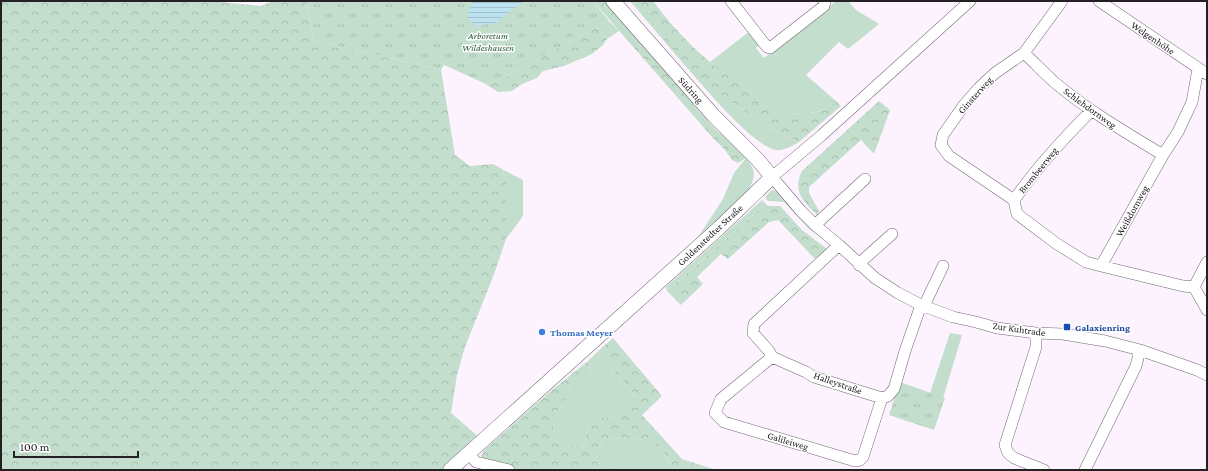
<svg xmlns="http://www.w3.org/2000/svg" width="1208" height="471" viewBox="0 0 1208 471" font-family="'Crimson Pro',serif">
<defs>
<pattern id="forest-crowns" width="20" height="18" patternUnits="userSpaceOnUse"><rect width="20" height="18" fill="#c3decc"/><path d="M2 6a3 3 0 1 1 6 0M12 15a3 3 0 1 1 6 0" fill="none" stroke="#a7beaf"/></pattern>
<pattern id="park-tufts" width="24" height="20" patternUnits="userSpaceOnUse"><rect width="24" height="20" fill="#c3decc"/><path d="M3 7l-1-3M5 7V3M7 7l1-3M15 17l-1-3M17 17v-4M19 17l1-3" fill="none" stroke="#a7beaf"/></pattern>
<pattern id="water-rules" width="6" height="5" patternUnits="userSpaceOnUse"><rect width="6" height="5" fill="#bde3f0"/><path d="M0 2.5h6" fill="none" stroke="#a2c2ce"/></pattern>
</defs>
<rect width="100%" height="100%" fill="#fcf3fe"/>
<path fill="#c3decc" d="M630 1H632L639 9 733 103 768 128 799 142C792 146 784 151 776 150 751 146 694 75 675 54 660 36 645 19 630 1Z
M836 1H848L856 10 879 24 848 49 839 42 806 75 836 101 826 109 810 113 789 114 770 109 739 83 710 62 750 31 760 44 756 48 764 58Z
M609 21 619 31 607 39 597 27Z
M746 158C756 171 756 175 749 189L678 259 673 260 698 237 723 199 734 173Z
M502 169 523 180V216L506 239V180Z
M772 190 778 192 830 244 809 229 784 202 768 201 765 197Z
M762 200 768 206H763L667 291 666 287Z
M950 333 962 335 943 398 930 393Z
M597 352 635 395 618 412V417L596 418 588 425 584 447C575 445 566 446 557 442L553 434 554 422 563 401 570 394 569 385H577L584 377 592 374 587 362Z
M650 437 664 453 670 466 667 470H622C613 464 605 469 595 461L601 442 605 439 630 438 644 440Z"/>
<path fill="url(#forest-crowns)" d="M1 1H210L261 6 273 1H309L307 5 313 40 441 70 455 155 470 166 493 164 502 169 506 180V239L493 277 465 347 457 375 451 413 480 438 444 470H1Z
M593 1H607L696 102 695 107 717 131 726 137 746 158 738 163 732 160 725 150 713 138Z
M632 1H653L671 24 693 47 710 62 739 83 770 109 789 114 810 113 826 109 836 101 841 106 799 142 768 128 733 103 693 72Z
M597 27 607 39 603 45 592 54 564 66 543 71 537 78 522 84 512 91 498 92 486 84 504 78 527 64Z
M879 101 890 110 874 154 861 140 809 187V193L819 211 817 215C803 201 792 191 802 171Z
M763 206H780L802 230 827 249 815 259 778 220 769 222 728 259 721 254 697 277 703 284 681 305 667 291Z
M613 338 662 396 642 415 682 459 716 470H667L670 465 664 453 650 438 644 440 630 438 605 439 601 442 595 461C605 469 613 464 622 470H516L483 462 481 457 484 450 552 390 587 362 592 374 584 377 577 385 569 386 570 394 563 401 554 422 553 434 557 442C566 445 575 445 584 447L588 425 595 418 618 417V412L635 395 597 352Z"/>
<path fill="url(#park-tufts)" d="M309 1H593L609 21 527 64 504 78 486 84 444 65 441 70 313 40 307 5Z
M900 382 945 398 934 430 889 415Z"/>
<path fill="url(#water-rules)" d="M473 1H524L495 23 477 26 467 18Z"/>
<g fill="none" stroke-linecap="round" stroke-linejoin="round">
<g stroke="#6f6871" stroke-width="12">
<path id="minor" d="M731 1 767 47 770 48 824 6 825 1
M970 1 822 135 772 177 801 211 815 225 839 245 875 278 898 293 921 305 953 317 976 322 997 328 1036 333 1063 334 1105 341 1140 350 1197 370 1207 375
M1099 1 1207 74
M1024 53C1034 62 1043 72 1053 81 1087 110 1125 132 1163 155
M1091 111C1063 139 1037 167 1014 200L1017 214 1057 244 1086 262 1101 266
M1014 200 949 156 941 145 943 135 964 105 979 88 995 73 1024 53 1062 1
M815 225 865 179
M839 245 754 324 753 333 769 351 772 357 721 399 715 413 724 422 855 461 860 460 863 457 882 398 888 396 894 389 905 351 921 305
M1207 262 1194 287 1207 310
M859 265 863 260 892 234
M1194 287 1183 286 1101 266 1163 155 1178 132 1192 102 1198 69
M924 306 943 266
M1036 333V347L1005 445 1008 453 1014 458 1044 470
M772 357 806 372 814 377 882 398
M469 454 476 462 509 470
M1085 470 1136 366 1140 350"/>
</g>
<g stroke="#6f6871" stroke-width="15">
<path id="major" d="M450 470 719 228 772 177 758 160 713 115 613 1"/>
</g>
<use href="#minor" stroke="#fff" stroke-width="11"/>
<use href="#major" stroke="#fff" stroke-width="14"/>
</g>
<rect fill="#1a4fb4" stroke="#fff" stroke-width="1.5" x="1063" y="323" width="8" height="8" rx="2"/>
<circle fill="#3f7fe0" stroke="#fff" stroke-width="1.5" cx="542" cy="332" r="4"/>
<g text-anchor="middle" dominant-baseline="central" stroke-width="3" stroke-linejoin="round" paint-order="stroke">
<g font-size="10" font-style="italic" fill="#2d5f42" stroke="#fff">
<text x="488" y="35">Arboretum<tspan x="488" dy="12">Wildeshausen</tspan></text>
</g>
<g font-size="10" fill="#242125" stroke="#fff">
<text transform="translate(1153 38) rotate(34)">Welgenhöhe</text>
<text transform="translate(691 90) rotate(48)">Südring</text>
<text transform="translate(975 95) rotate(-48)">Ginsterweg</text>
<text transform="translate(1090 108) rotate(36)">Schlehdornweg</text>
<text transform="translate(1038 170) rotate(-51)">Brombeerweg</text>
<text transform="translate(1132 211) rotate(-61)">Weißdornweg</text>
<text transform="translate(710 235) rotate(-43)">Goldenstedter Straße</text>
<text transform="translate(1019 329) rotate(8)">Zur Kuhtrade</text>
<text transform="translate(838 383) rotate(19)">Halleystraße</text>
<text transform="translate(788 441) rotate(17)">Galileiweg</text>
</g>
<g font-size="10" font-weight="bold" fill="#164399" stroke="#fff" text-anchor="start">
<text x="1075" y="327">Galaxienring</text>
</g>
<g font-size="10" font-weight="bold" fill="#366cbe" stroke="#fff" text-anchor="start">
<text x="550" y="332">Thomas Meyer</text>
</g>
</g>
<rect width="1208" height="471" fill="none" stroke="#242125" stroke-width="4"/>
<path d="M14 451v6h124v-6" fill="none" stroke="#242125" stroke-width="2"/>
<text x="20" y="451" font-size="12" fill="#242125" stroke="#ffffff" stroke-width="3" paint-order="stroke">100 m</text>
</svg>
